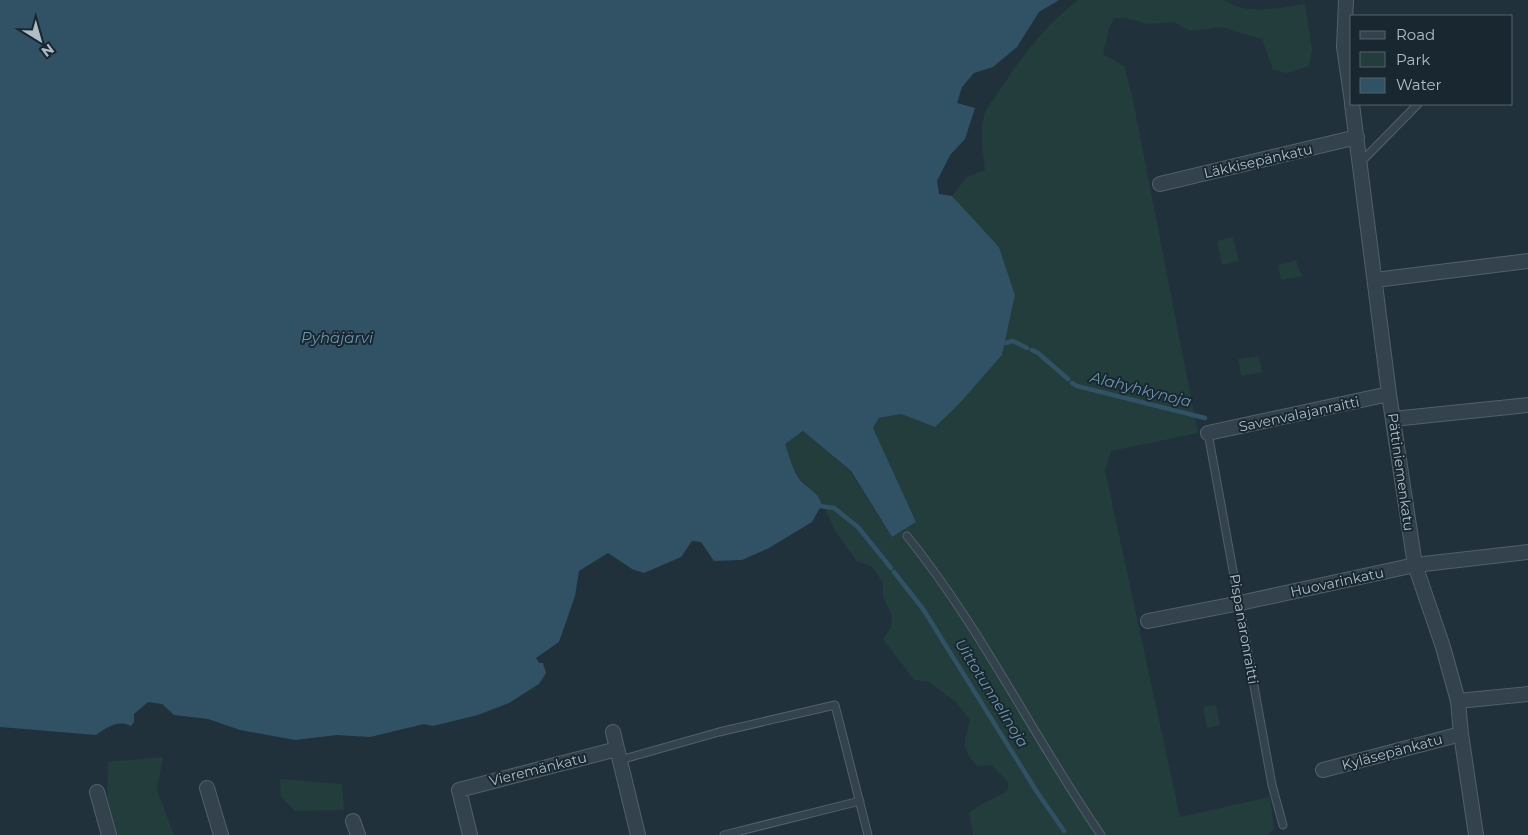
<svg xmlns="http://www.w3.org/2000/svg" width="1528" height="835" viewBox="0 0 1528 835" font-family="Montserrat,sans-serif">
<rect width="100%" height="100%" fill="#20313c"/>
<path fill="#223d3b" d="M1078 0H1224C1249 16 1277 8 1305 4L1312 50 1309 66 1287 73 1273 70 1262 39 1221 27 1190 31 1173 22 1148 24 1126 18H1114L1109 29 1103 54 1124 66 1132 95 1198 433 1111 451 1105 470 1180 817 1270 797 1274 829 1267 835H973L969 813C980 803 995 799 1008 790V782L991 765 977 766C960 747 964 743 970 720L957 703 929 682 914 680 883 639 891 627 892 616 883 597V584L873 567 857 561 837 534 820 499 816 493 801 480 793 467 784 444 803 431 850 471 892 537 916 522 873 429 879 418 901 414 935 427 1002 355 1015 295 999 247 952 196 967 177 985 170C983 152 979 134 984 116 985 109 992 102 996 96 1018 61 1045 25 1078 0Z
M1233 237 1239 261 1222 265 1217 241Z
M1296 260 1299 270 1303 276 1281 280 1278 265Z
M1259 356 1262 372 1241 376 1238 359Z
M1216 705 1220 725 1207 728 1203 707Z
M163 757 157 790 174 835H115L107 811 108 762Z
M280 779 342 784 344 810 295 811 281 797Z"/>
<path fill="#315165" d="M0 0H1059L1039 12 1017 47 993 67 974 73 962 87 957 103 975 108 965 139 950 155 937 181 939 194 952 196 999 247 1015 295 1002 355 959 404 935 427 901 414 879 418 873 428 916 522 892 537 851 471 803 431 785 444C789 456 793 471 801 481 809 489 818 492 822 504L812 522 769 548 742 560 714 561 701 542 692 541 681 557 644 573 632 569 608 553 579 571 575 596 559 642 536 658 539 663H543L546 673 539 684 509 703 478 715 433 726 424 724 370 737 337 735 295 740 240 730 208 719 174 715 162 704 148 702 134 714V722L131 726C118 719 106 728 96 735L0 727Z"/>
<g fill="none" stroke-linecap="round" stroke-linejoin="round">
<path stroke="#315165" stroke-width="4.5" d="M1005 343 1013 341 1027 348
M1032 350 1038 353 1068 379
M1072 383 1077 386 1205 418
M820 506 834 508 858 527 891 568
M894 572 923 609 1037 792 1064 831"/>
<g stroke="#516069" stroke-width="9">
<path id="service" d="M1360 163 1418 104
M1208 433 1272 785 1283 825
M907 536C982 629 1034 738 1101 835
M620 760 719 732 835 705 868 835
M724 835 860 801"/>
</g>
<g stroke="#516069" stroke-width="16">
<path id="minor" d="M1346 0 1344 47 1352 102
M1352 104 1389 394 1415 565 1443 647 1458 701 1461 734 1476 835
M1160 184 1357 137
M1375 280 1528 261
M1393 419 1528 405
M1208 433 1389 394
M1148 621 1240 603 1415 565 1528 552
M1458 701 1528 694
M613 732 638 835
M1323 770 1461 734
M207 788 221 835
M97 792 109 835
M353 821 358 835
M470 835 459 790 617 749"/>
</g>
<use href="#service" stroke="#33424c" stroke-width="7"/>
<use href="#minor" stroke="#33424c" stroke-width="14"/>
</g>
<g text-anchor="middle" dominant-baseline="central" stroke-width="4" stroke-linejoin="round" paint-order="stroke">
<g font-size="14" fill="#aebdc8" stroke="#192730">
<text transform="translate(1258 161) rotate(-13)">Läkkisepänkatu</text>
<text transform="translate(1299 414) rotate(-12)">Savenvalajanraitti</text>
<text transform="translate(1401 472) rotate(82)">Pättiniemenkatu</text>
<text transform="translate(1337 582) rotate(-12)">Huovarinkatu</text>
<text transform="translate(1244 629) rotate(80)">Pispanaronraitti</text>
<text transform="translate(1392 752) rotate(-15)">Kyläsepänkatu</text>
<text transform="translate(538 769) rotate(-14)">Vieremänkatu</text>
</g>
<g font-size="15" font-style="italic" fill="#6c96ae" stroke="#192730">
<text x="337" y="337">Pyhäjärvi</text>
<text transform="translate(1141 389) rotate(14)">Alahyhkynoja</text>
<text transform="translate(992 693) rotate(58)">Uittotunnelinoja</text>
</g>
</g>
<rect x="1350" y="15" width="162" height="90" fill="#192730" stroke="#55636d"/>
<rect x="1360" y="31" width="25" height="8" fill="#33424c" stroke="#55636d"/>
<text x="1396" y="40" font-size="15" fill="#aebdc8">Road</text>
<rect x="1360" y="52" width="25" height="15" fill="#223d3b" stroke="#55636d"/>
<text x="1396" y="65" font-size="15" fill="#aebdc8">Park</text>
<rect x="1360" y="78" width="25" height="15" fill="#315165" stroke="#55636d"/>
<text x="1396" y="90" font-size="15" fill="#aebdc8">Water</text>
<g transform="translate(40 40) rotate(143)" stroke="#192730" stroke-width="4" paint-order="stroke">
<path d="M0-4L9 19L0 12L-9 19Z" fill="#aebdc8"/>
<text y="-8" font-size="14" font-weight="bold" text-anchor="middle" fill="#aebdc8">N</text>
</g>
</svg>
